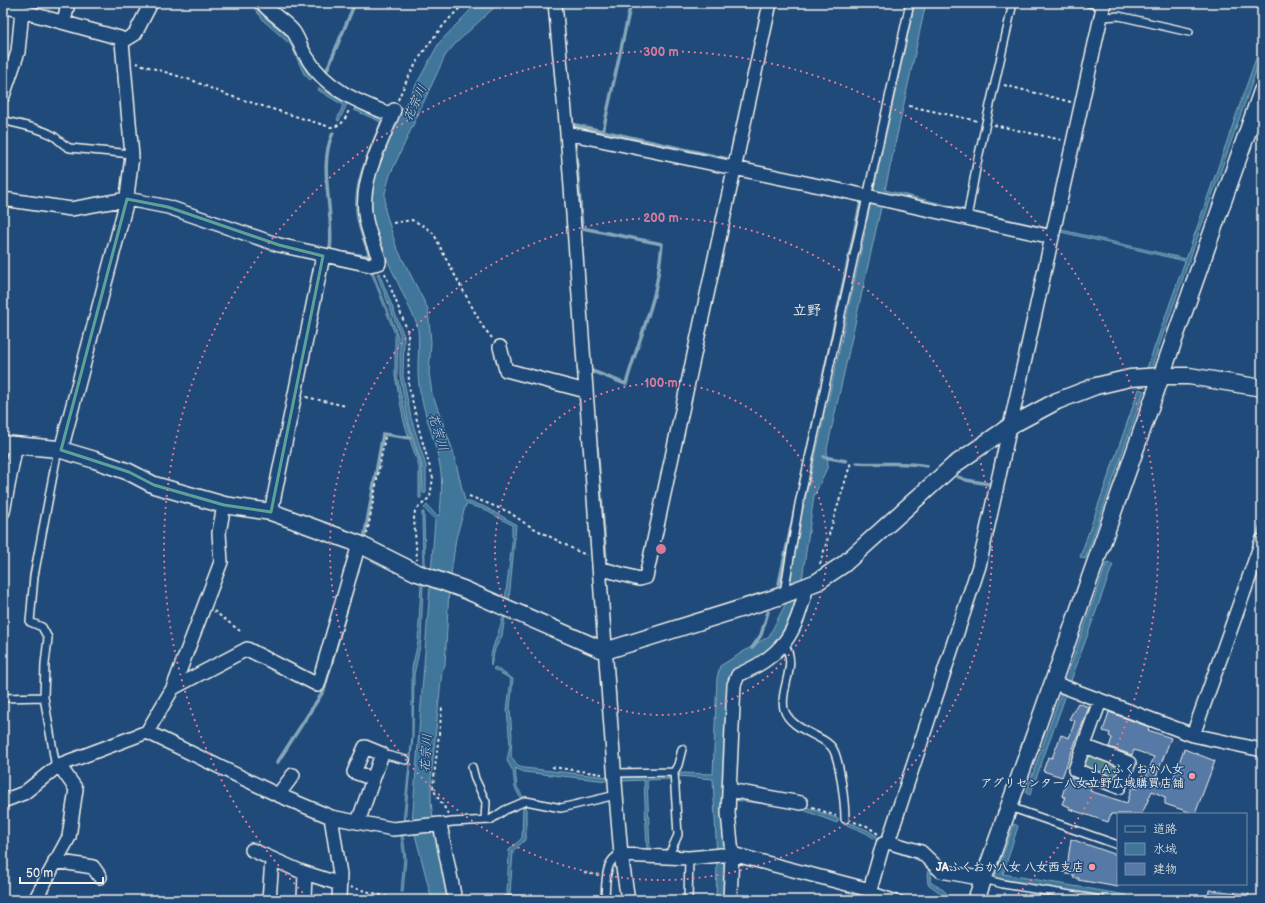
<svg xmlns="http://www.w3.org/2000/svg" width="1265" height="903" viewBox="0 0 1265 903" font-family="'Balsamiq Sans','Klee One',sans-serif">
<rect width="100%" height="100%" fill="#1f4a7a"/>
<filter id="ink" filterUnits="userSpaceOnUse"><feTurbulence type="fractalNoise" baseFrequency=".025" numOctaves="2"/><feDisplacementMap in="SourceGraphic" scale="8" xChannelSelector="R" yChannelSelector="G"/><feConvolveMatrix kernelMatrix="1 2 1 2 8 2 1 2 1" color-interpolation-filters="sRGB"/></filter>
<g filter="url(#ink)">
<path fill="#4f818c" stroke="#a2b9ba" d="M1088 754 1121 766 1116 780 1083 770 1082 765Z"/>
<path fill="#3f769a" stroke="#87a7b9" d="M250 3H254L267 19 292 40 307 73 312 78 310 80 304 74 291 45 265 22Z
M477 3H499L455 44 445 56 390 175 385 193V210L396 246 428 309 431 342 429 373 432 393 453 451 465 501 483 506 514 523 516 525 509 600H505L512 544V525L483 509 466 504 456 538 449 589 445 665 442 671 431 778V801L433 819 450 900H432L412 823 435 520 424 508 427 505 436 515H440C441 499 443 482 440 466 435 438 423 413 419 385 416 365 421 344 417 324L377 238 372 218 370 202 374 177 400 114 439 43Z
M915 3H926L885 190 963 209 962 211 884 194 827 449 828 466 814 496 802 580 786 636 758 663 737 671 725 794 798 804 839 819 837 823 798 808 725 799 728 900H716L717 859 713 779 679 776 680 773 713 774 717 678 720 666 769 636 787 601 800 522 824 418 823 417 825 407 827 406 865 233 863 231 865 222 867 220Z
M1262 41V54L1151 369 1147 368 1185 261 1061 232 1062 230 1186 259Z
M319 88 347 104 339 121 337 120 343 105 318 90Z
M355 107 383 121 364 173 372 256 369 257C364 243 357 227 356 212 353 181 369 151 380 123L379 121 354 110Z
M975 212 1048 228 1047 230 974 215Z
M328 262 372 270 395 328 398 337 397 376 407 422 421 466V498H419V467L404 422 395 376V334L371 272 328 264Z
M379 273 404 336 403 376 411 418 426 466V493H423L422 465 409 424 400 376V334L377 274Z
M1139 389 1144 391 1087 554 1085 559 1080 557Z
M422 512H424L425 566H423Z
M1107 562 1113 564 1030 795 1026 793Z
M421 583H423L421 641 414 675 413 736 405 822H403L412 737V668L418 642Z
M503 617H505L502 636 495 649 491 666C488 652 500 632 503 617Z
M495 667 513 679 510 709 512 735 511 756 518 766 524 768 608 777V781L524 772 515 768 517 787 523 797 521 799 515 788 513 771 507 761 510 745 507 710 511 679 493 669Z
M669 776V779L647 780 650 850 647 851 644 780 622 781 621 777Z
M526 806V839L513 851 510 894 507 893 509 850 522 838 523 807Z
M843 820 867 830 880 838 878 841 866 833 842 823Z
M1014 824 1018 826 1003 874 1126 895V900L1006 881 995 877Z
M403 835 406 858 403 892H401L404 858 401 836Z
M889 846 918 856 932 867 930 882 942 889 954 900H950L928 884 927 875 929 867 925 863 888 849Z"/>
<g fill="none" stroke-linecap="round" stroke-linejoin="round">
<path stroke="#87a7b9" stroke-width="3.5" d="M326 72 355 3
M571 124 728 159
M603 131 631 3
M575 140 582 228 662 244C660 263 658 281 653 299 645 328 634 355 626 384L592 371 591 377
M328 250H330C335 213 317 166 333 133
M346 253 365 256 370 255
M597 447 606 559
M824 457 846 461
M857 463C881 465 905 461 927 466
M956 476 966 480 989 484
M364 539 383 434 410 438
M1255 542 1262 522
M773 590 778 588 861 201
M752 648 761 635 768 612
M277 763 324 690 349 601"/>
</g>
<path fill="#5779a5" stroke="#f4f1e8" d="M1078 703 1089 707 1062 777 1043 771 1048 757 1052 758 1061 735 1069 738 1075 721 1069 719Z
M1109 712 1149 727 1148 730 1171 738 1155 779 1171 785 1184 749 1215 761 1195 814 1165 804V797L1152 791 1142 814H1111L1108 822 1069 809 1070 807 1062 804 1065 797 1062 796 1068 777 1092 785 1090 791 1127 803 1132 787 1138 789 1142 775 1146 777 1154 757 1134 750 1132 755 1109 747 1112 738 1109 736 1110 733 1103 731Z
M1071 839 1117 855 1118 887 1078 880 1079 878H1073L1074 875 1066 874Z
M1209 890 1249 894 1248 900H1208Z"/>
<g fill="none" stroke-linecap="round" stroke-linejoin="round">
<g stroke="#f4f1e8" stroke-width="10">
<path id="service" d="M1089 3 1103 7
M1101 17 1119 16 1189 32
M3 120C19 125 38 127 52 135 59 139 62 145 70 148L132 154
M967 218 977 163 1013 3
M784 593 799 504 910 3
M784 644C799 665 779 688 784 709 790 731 825 735 833 749 840 761 845 804 845 819
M3 698 44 697
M382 754 406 760
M472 767 475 779 486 802 485 820
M56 768 44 697 45 664 48 638 42 627 30 622 34 576 58 449
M674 772 678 765 682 749
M615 773 674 772 678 835 668 857
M1010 807 1118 845
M440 824 452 822 490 820 505 810 526 801 561 808 616 795
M984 879 1003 884 1101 900
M870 890 900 900
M36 897 47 900
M507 900H551
M605 900C606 886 604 858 621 855
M688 900 689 858"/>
</g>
<g stroke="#f4f1e8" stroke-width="16">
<path id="minor" d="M262 3C271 14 285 21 293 31 299 39 301 49 306 56 325 89 358 102 392 115
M555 3 567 133 616 795 621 855 628 900
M3 6 120 38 122 42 132 156 126 204 61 450
M64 22 68 3
M122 42 135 34 151 3
M3 96 18 52 22 11
M567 133 867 196 1052 237
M3 199 71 209 127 199 168 207 279 245 370 265 379 263V259C374 244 366 229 365 213 361 178 382 142 394 110
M500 347 506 370 586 391
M3 512 16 444
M271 512 323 256
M599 568 639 579 646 577 770 3
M1054 683 1193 735 1262 750
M173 688 247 649 318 685 359 544
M147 732 276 794 331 817 393 829 440 824 455 900
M1193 735 1262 541
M1084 746 1129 763 1119 787 1075 770 1100 701
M729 790 801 803
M278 795 293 775
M3 801 24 793 59 765 147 732 173 688 221 562 219 533 224 505
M331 817 340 874 339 900
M358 822 382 754 365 747 354 772 373 779
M888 842 921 852 941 871 984 879
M252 850 302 872 340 884
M621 855 689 858 732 854 870 890 883 844 888 842 979 566 1104 3
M55 861 93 867 100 877
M35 900 69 837 76 789 59 765
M269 900 272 860
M304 900 305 873
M730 900 732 854 728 813 734 685 738 675C785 655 795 633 807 586"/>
</g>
<g stroke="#f4f1e8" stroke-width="19">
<path id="tertiary" d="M3 444 58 449 95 460 129 472 154 485 224 505 271 512 359 544 415 572 463 589 605 651 778 597 817 582 844 564 954 465 1010 426 1057 401 1096 386 1130 378 1162 376H1189L1262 388
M976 900 1262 91"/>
</g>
<path stroke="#f4f1e8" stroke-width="2" stroke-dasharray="3 3" stroke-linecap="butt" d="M136 63 194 81 224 94 330 127C343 126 344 121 349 110
M1004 85 1071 102
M398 100C413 63 436 30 465 3
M909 106 978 121
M994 125 1062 140
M393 223 412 220 424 226 434 234 446 259 483 327 492 338
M385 273 408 332 409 387 420 433 433 478 430 497 415 511 414 518 417 560
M306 397 346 406
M469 496 509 512 526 524 579 552 587 555
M367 534 385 437
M820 564 851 462
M214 611 240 631
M442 708 433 786C435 797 443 803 448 814
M552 767 602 774
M812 807 836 816
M854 822 867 826 878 834
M584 873 599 875
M350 887 392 898
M1003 900 1005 893
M1128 900V897"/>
<use href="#service" stroke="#1f4a7a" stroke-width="7"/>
<use href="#minor" stroke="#1f4a7a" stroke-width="13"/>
<use href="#tertiary" stroke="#1f4a7a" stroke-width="16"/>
</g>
</g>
<path fill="none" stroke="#5fa199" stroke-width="3" stroke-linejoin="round" d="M127 199 168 207 279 245 323 256 271 512 224 505 154 485 129 472 61 450Z"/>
<g fill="none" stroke="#d87a9a" stroke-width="2" stroke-dasharray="2 4">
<circle cx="661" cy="549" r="166"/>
<circle cx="661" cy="549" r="331"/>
<path d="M307 897A497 497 0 1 1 1015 897"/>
</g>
<g fill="#ff9aa2" stroke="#1f4a7a" stroke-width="1.5">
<circle cx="1192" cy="776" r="4"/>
<circle cx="1092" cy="867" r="4"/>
</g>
<g text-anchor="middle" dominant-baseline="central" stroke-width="3" stroke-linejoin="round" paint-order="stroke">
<g font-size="12" font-weight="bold" fill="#f4f1e8" stroke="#1f4a7a" text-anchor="end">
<text x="1184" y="769">ＪＡふくおか八女<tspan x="1184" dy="14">アグリセンター八女立野広域購買店舗</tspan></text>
<text x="1084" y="867">JAふくおか八女 八女西支店</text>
</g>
<g font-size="13" font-style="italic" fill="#d9dfdc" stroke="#1f4a7a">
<text transform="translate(415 103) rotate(-65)">花宗川</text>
<text transform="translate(438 432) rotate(73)">花宗川</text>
<text transform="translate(426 753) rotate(-86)">花宗川</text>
</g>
<g font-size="14" font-weight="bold" fill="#f4f1e8" stroke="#1f4a7a">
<text x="807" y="310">立野</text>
</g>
</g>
<circle cx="661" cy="549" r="6" fill="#d87a9a" stroke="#1f4a7a" stroke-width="2"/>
<g font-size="12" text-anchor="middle" font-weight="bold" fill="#d87a9a" stroke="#1f4a7a" stroke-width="3" stroke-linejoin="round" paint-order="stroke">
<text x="661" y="56">300 m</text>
<text x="661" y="222">200 m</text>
<text x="661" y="387">100 m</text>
</g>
<rect width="1265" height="903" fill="none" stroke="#1f4a7a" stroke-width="16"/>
<rect x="8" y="8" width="1249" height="887" fill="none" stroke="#f4f1e8" stroke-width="1.5" filter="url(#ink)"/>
<rect x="1117" y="813" width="130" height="72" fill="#1f4a7a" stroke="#748da6"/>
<rect x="1125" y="826" width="20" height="6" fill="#1f4a7a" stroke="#748da6"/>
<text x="1153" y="833" font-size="12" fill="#f4f1e8">道路</text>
<rect x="1125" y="843" width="20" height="12" fill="#3f769a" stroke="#748da6"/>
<text x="1153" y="853" font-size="12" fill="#f4f1e8">水域</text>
<rect x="1125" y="863" width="20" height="12" fill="#5779a5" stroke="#748da6"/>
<text x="1153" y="873" font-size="12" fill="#f4f1e8">建物</text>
<path d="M20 877v6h83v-6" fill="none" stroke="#f4f1e8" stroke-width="2"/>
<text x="26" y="877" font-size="12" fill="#f4f1e8" stroke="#1f4a7a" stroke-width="3" paint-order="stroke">50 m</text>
</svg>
